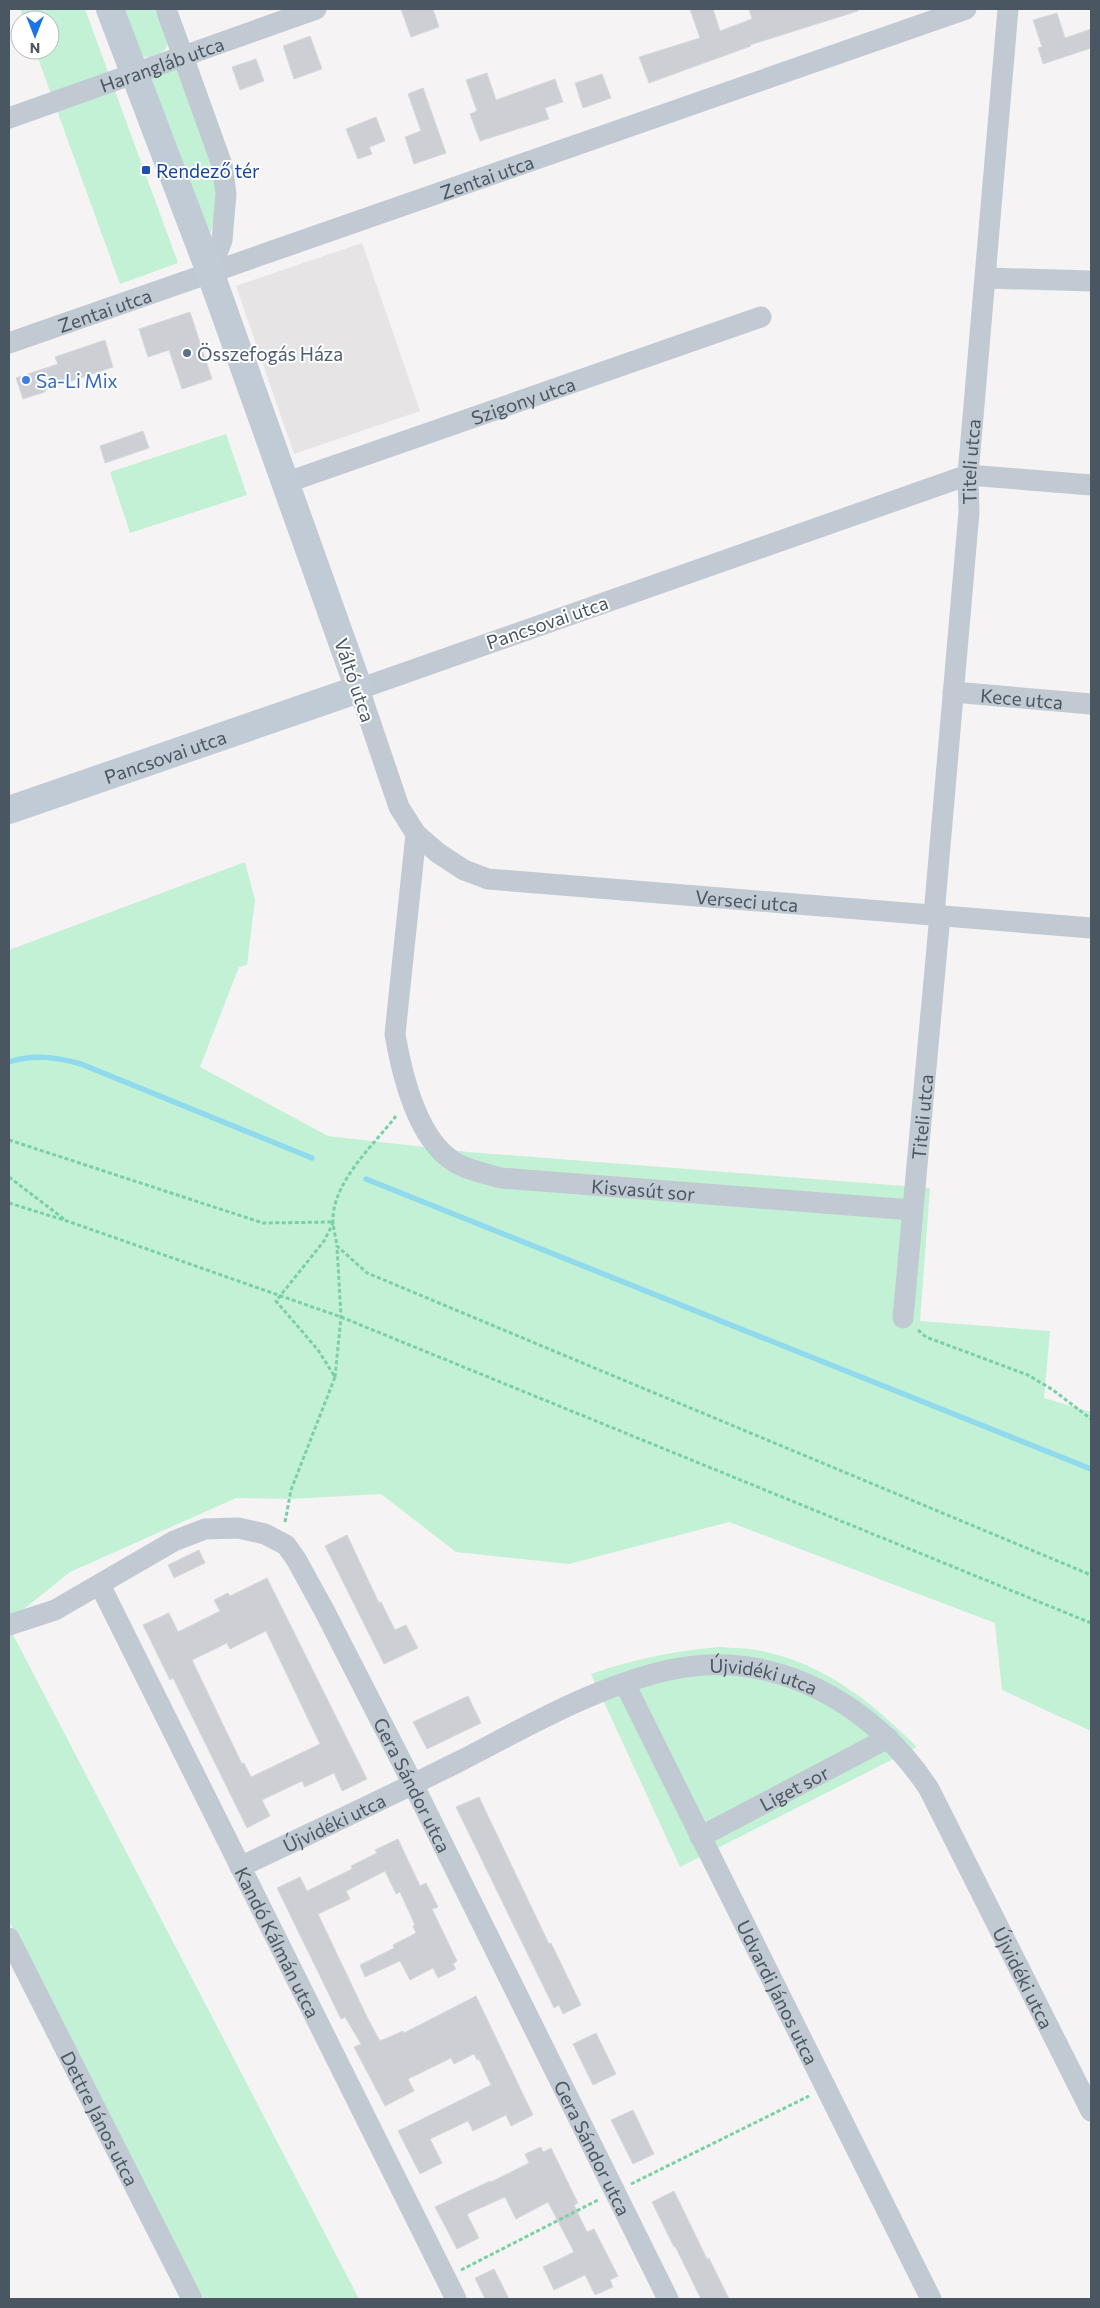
<svg xmlns="http://www.w3.org/2000/svg" width="1100" height="2308" viewBox="0 0 1100 2308" font-family="Commissioner,sans-serif">
<rect width="100%" height="100%" fill="#f5f3f3"/>
<path fill="#e6e4e5" d="M362 243 420 411 294 454 236 286Z"/>
<path fill="#c3f1d5" d="M20 9H85L178 263 120 284 35 50H50V20H24Z
M125 9H154C159 20 178 46 160 53 152 57 149 58 141 56Z
M178 68C197 116 229 182 210 234L148 95 151 72Z
M226 434 247 495 130 533 110 472Z
M245 862 255 900 247 965 239 967 200 1067 328 1136 468 1152 930 1188 920 1321 1050 1331 1044 1398 1091 1412V1731L1002 1690 995 1623 729 1522 569 1564 456 1552 381 1494 291 1499 236 1498 70 1572 9 1621V950Z
M9 1627 359 2299H204L9 1921Z
M719 1647C733 1648 748 1648 762 1651 827 1665 871 1702 917 1747L680 1867 591 1674C634 1659 674 1651 719 1647Z"/>
<g fill="none" stroke-linecap="round" stroke-linejoin="round">
<path stroke="#90daee" stroke-width="5.5" d="M9 1062C33 1054 56 1057 81 1064L312 1158
M366 1179 1091 1469"/>
</g>
<path fill="#cdcfd5" stroke="#d7d9de" fill-rule="evenodd" d="M401 9H433L439 27 411 37Z
M690 9H713L720 31 752 19 749 9H858V11L750 45 751 46 649 83 639 57 700 38Z
M1057 13 1065 38 1091 29V48L1043 64 1038 48 1042 47 1033 20Z
M310 36 322 69 294 79 283 46Z
M256 59 264 81 240 90 232 67Z
M487 73 496 100 555 79 563 102 545 108 549 119 480 141 470 114 477 111 466 80Z
M602 74 611 98 583 108 575 83Z
M423 88 446 153 414 164 405 137 421 131 408 94Z
M376 117 385 141 369 147 372 154 358 159 346 129Z
M190 312 212 379 182 389 169 350 148 357 139 329Z
M105 340 113 367 45 390V392L23 399 16 378 58 364 55 357Z
M143 431 149 448 105 463 100 446Z
M347 1535 379 1603 381 1602 395 1630 406 1625 418 1648 384 1664 325 1546Z
M199 1550 205 1563 174 1578 168 1565Z
M267 1578 367 1779 342 1791 334 1773 305 1787 302 1781 262 1800 270 1816 247 1828 173 1678 170 1680 143 1625 169 1613 178 1632 220 1611 214 1600 228 1593 230 1596ZM266 1631 320 1744 251 1777 244 1763 242 1764 192 1660 227 1643 230 1649Z
M468 1696 481 1723 427 1749 413 1722Z
M479 1797 549 1944 551 1943 581 2005 563 2014 559 2005 554 2008 456 1807Z
M398 1839 420 1886 426 1883 438 1907 432 1909 457 1961 453 1964 456 1969 438 1978 433 1968 410 1980 400 1961 365 1977 360 1965 394 1948 393 1945 416 1933 413 1926 415 1925 400 1892 396 1894 385 1871 346 1891 350 1899 318 1914 368 2019 380 2041 403 2031 404 2033 476 1996 533 2115 511 2126 506 2115 473 2131 468 2121 430 2139 442 2163 420 2174 398 2131 491 2085 479 2059 477 2060 474 2054 454 2064 451 2058 408 2079 414 2091 385 2106 354 2047 361 2044 345 2017 341 2019 277 1888 300 1877 307 1891 352 1869 351 1866 377 1853 375 1850Z
M596 2033 616 2074 593 2085 573 2044Z
M633 2110 654 2154 633 2164 611 2120Z
M541 2147 543 2152 551 2148 578 2203 574 2205 587 2232 594 2229 618 2276 610 2280 613 2287 595 2295 585 2275 554 2290 543 2267 574 2252 548 2202 516 2219 505 2197 467 2214 479 2238 457 2249 435 2207 490 2181 491 2182 529 2163 525 2154Z
M674 2191 707 2259 709 2258 729 2299H701L675 2246 674 2247 652 2202Z
M494 2269 509 2299H485L475 2278Z"/>
<g fill="none" stroke-linecap="round" stroke-linejoin="round">
<path stroke="#7ad0a6" stroke-width="3" stroke-dasharray="4 2.5" stroke-linecap="butt" d="M396 1116C373 1146 331 1183 333 1223 334 1231 336 1239 337 1246L367 1273 1091 1575
M9 1140 263 1223 333 1222
M9 1177 64 1219
M9 1203 67 1221 341 1317 1091 1623
M918 1330 926 1337 1028 1375 1053 1390 1091 1419
M335 1377 341 1317 337 1246
M285 1522 291 1490 335 1377 318 1350 276 1301 324 1241 333 1223
M631 2184 809 2096
M461 2270 598 2200"/>
<g stroke="#c1cad2" stroke-width="21">
<path d="M166 9 222 165 226 194 222 240 210 272"/>
<path id="s1" d="M9 118 316 9"/>
<path d="M986 278 1091 281"/>
<path id="s2" d="M9 343 966 9"/>
<path id="s3" d="M285 483 761 317"/>
<path id="s4" d="M1091 485 968 475 359 689 399 807 416 834 438 853 464 870 488 879 1091 928"/>
<path id="s5" d="M953 692 1091 704"/>
<path id="s6" d="M416 834 395 1034C402 1075 418 1145 460 1165 472 1171 487 1174 501 1178L912 1210"/>
<path id="s7" d="M934 915 969 512 968 475 1008 9"/>
<path id="s8" d="M903 1318 940 915"/>
<path id="s9" d="M100 1585 456 2299"/>
<path id="s10" d="M9 1625 55 1610 174 1541 205 1529 238 1528 265 1534 286 1545 296 1559 324 1610 413 1784 668 2299"/>
<path id="s11" d="M625 1684 931 2299"/>
<path id="s12" d="M700 1837 888 1738"/>
<path id="s13" d="M240 1867C313 1832 386 1798 458 1762 526 1727 594 1687 669 1670 773 1647 873 1703 929 1789L1091 2111"/>
<path id="s14" d="M9 1938 192 2299"/>
</g>
<path stroke="#c1cbd6" stroke-width="28" id="s15" d="M9 810 359 689 210 272 110 9"/>
</g>
<rect fill="#1a4fb4" stroke="#fff" stroke-width="2" x="141" y="165" width="10" height="10" rx="2.5"/>
<circle fill="#5c6f8a" stroke="#fff" stroke-width="2" cx="187" cy="353" r="5"/>
<circle fill="#3f7fe0" stroke="#fff" stroke-width="2" cx="26" cy="380" r="5"/>
<g text-anchor="middle" dominant-baseline="central" stroke-width="4" stroke-linejoin="round" paint-order="stroke">
<g font-size="19" fill="#4a5661" stroke="#fff">
<text stroke="none"><textPath href="#s1" startOffset="162">Harangláb utca</textPath></text>
<text stroke="none"><textPath href="#s2" startOffset="506">Zentai utca</textPath></text>
<text stroke="none"><textPath href="#s2" startOffset="101">Zentai utca</textPath></text>
<text stroke="none"><textPath href="#s3" startOffset="252">Szigony utca</textPath></text>
<text stroke="none"><textPath href="#s7" startOffset="455">Titeli utca</textPath></text>
<text transform="translate(547 622) rotate(-19)">Pancsovai utca</text>
<text transform="translate(355 680) rotate(71)">Váltó utca</text>
<text stroke="none"><textPath href="#s5" startOffset="69">Kece utca</textPath></text>
<text stroke="none"><textPath href="#s15" startOffset="165">Pancsovai utca</textPath></text>
<text stroke="none"><textPath href="#s4" startOffset="1271">Verseci utca</textPath></text>
<text stroke="none"><textPath href="#s8" startOffset="202">Titeli utca</textPath></text>
<text stroke="none"><textPath href="#s6" startOffset="538">Kisvasút sor</textPath></text>
<text stroke="none"><textPath href="#s13" startOffset="569">Újvidéki utca</textPath></text>
<text stroke="none"><textPath href="#s10" startOffset="575">Gera Sándor utca</textPath></text>
<text stroke="none"><textPath href="#s12" startOffset="106">Liget sor</textPath></text>
<text stroke="none"><textPath href="#s13" startOffset="104">Újvidéki utca</textPath></text>
<text stroke="none"><textPath href="#s9" startOffset="399">Kandó Kálmán utca</textPath></text>
<text stroke="none"><textPath href="#s13" startOffset="988">Újvidéki utca</textPath></text>
<text stroke="none"><textPath href="#s11" startOffset="344">Udvardi János utca</textPath></text>
<text stroke="none"><textPath href="#s14" startOffset="202">Dettre János utca</textPath></text>
<text stroke="none"><textPath href="#s10" startOffset="980">Gera Sándor utca</textPath></text>
</g>
<g font-size="19" fill="#164399" stroke="#fff" text-anchor="start">
<text x="156" y="170">Rendező tér</text>
</g>
<g font-size="19" fill="#4e5e75" stroke="#fff" text-anchor="start">
<text x="197" y="353">Összefogás Háza</text>
</g>
<g font-size="19" fill="#366cbe" stroke="#fff" text-anchor="start">
<text x="36" y="380">Sa-Li Mix</text>
</g>
</g>
<rect width="1100" height="2308" fill="none" stroke="#4a5661" stroke-width="20"/>
<g transform="translate(35 35) rotate(180)"><circle r="24" fill="#ffffff" stroke="#b7bbc0"/>
<path d="M0-4L9 19L0 12L-9 19Z" fill="#1a73e8"/>
<text y="-8" font-size="14" font-weight="bold" text-anchor="middle" fill="#4a5661">N</text>
</g>
</svg>
